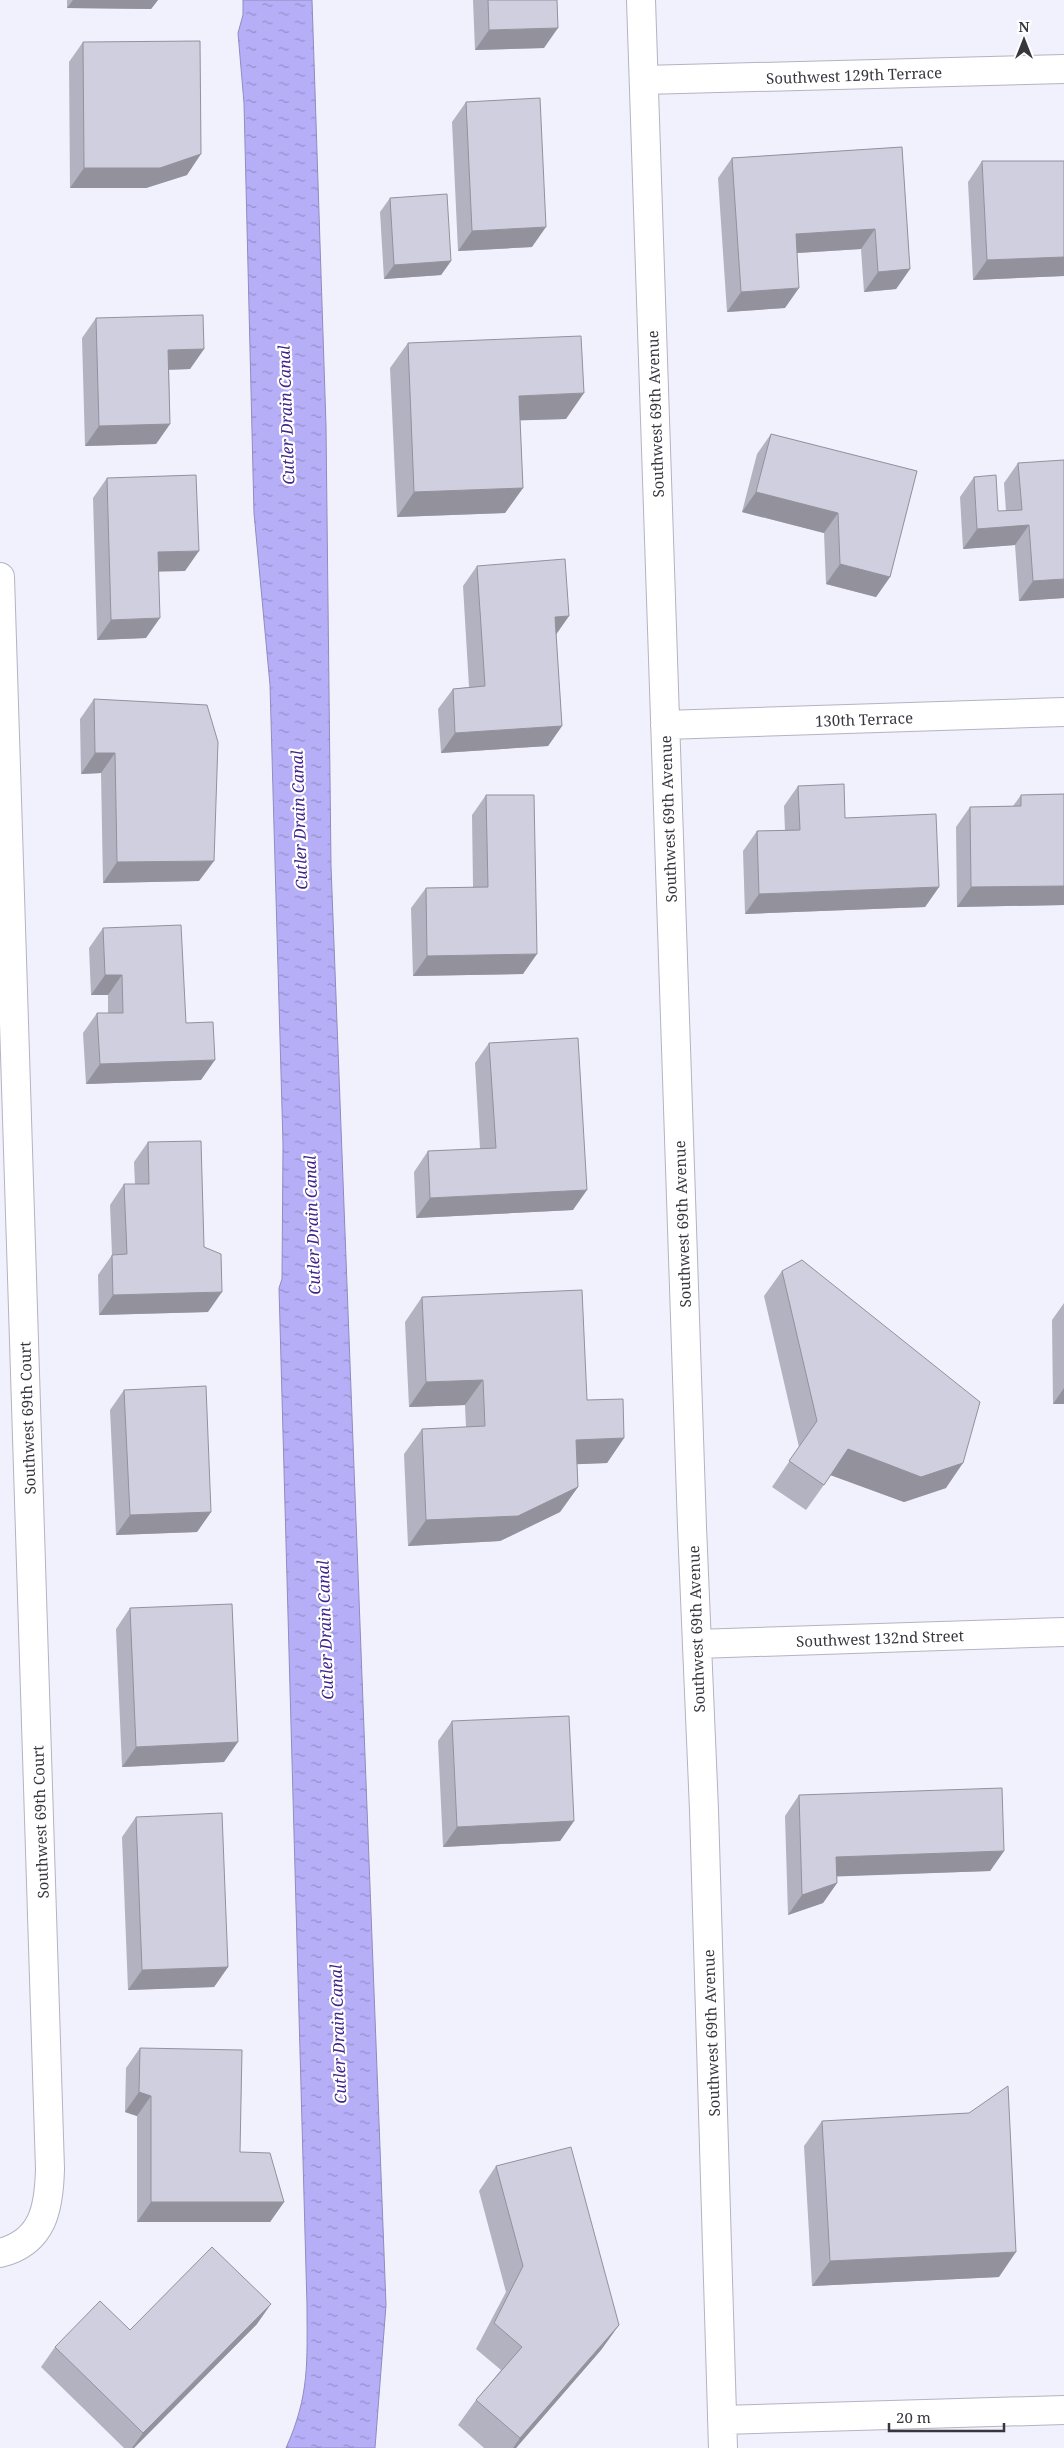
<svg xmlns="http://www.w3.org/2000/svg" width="1064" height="2448" viewBox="0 0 1064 2448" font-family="'Noto Serif',serif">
<defs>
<pattern id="water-ripples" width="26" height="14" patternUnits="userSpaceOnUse" patternTransform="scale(1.25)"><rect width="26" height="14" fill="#b6aff8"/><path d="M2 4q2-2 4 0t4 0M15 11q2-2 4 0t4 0" fill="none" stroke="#958fca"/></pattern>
</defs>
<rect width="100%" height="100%" fill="#f1f0fd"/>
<path fill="url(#water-ripples)" stroke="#908bc0" d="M243 0H312L326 426 331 866 386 2305 375 2448H286C310 2395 307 2361 307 2305L279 1288 282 1279 283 1144 270 685 254 513 244 103 238 33 243 15Z"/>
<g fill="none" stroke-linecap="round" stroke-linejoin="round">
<g stroke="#b4b3c2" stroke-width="30">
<path id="street" d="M641 0 692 1527 704 1810 723 2448
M644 80 1064 69
M0 577 50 2169C49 2207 44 2242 0 2253
M665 725 1064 712
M697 1644 1064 1632
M722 2420 1064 2410"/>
</g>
<use href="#street" stroke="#fff" stroke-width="28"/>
</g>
<path fill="#b3b2c0" d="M67 0H158L151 9 67 8Z
M473 0H557L544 48 475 50Z
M83 42 187 175 146 188H70L69 62Z
M466 102 532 247 458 251 452 122Z
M902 147 910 269 896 289 864 292 861 249 797 253 785 308 727 312 718 178 732 158Z
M982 161H1064V276L973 280 968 182Z
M390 198 451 261 441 275 384 279 380 212Z
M96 318 204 349 190 369 169 370 170 424 156 444 85 446 82 338Z
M408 343 566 419 520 420 523 488 505 513 397 517 390 368Z
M771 434 917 471 890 577 876 597 826 584 824 533 742 512 757 454Z
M1018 463 1064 598 1019 601 1015 545 963 549 960 497 974 477 998 511H1006L1004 483Z
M107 478 185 571H159L146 638 97 640 93 498Z
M477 566 569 616 556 634 562 726 548 746 441 753 438 709 453 689 469 687 463 586Z
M94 699 199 881 103 883 101 773 81 774 80 719Z
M798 786 845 818 939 887 925 907 745 914 743 851 757 831 785 830 784 806Z
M1064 794V905L957 907 956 827 970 807 1013 806 1021 795Z
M486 795 523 974 413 976 411 908 426 888 473 887 472 815Z
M103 928 186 1023 201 1080 86 1084 83 1033 97 1013H108V995H91L89 948Z
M489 1043 573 1210 416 1218 414 1172 428 1151 480 1149 475 1063Z
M148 1142 204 1247 208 1312 99 1315 98 1275 112 1255 110 1205 124 1184H135L134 1162Z
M782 1271 946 1488 904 1502 831 1475 806 1510 772 1487 799 1447 764 1296Z
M422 1297 587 1400 624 1438 607 1463 577 1464 578 1487 560 1512 500 1541 408 1546 404 1454 422 1429 466 1427 465 1405 409 1407 405 1322Z
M1064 1303V1404H1053L1052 1320Z
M124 1390 211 1512 197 1532 116 1535 110 1410Z
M130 1608 224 1762 122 1767 116 1629Z
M452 1721 574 1821 560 1841 443 1847 438 1741Z
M799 1795 1004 1851 990 1871 837 1876V1883L823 1903 788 1915 785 1816Z
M136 1817 228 1967 214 1987 128 1990 122 1837Z
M140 2048 240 2152 284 2202 270 2222H137V2116L125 2112 126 2068Z
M969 2113 999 2277 812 2286 804 2146 822 2121Z
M496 2166 619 2325 601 2350 516 2448H484L458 2425 476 2400 501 2370 476 2349 506 2292 479 2191Z
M257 2324 134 2448H124L41 2367 55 2347 130 2330Z"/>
<path fill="#92919c" d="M73 0H158L151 9 67 8Z
M558 28 544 48 475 50 489 30Z
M201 154 187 175 146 188H70L84 168Z
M546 227 532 247 458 251 472 231Z
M875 229 861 249 781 254 796 234Z
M1064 257V276L973 280 987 260Z
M451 261 441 275 384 279 394 265Z
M910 269 896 289 864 292 878 272Z
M799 288 785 308 727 312 741 292Z
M204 349 190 369 154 370 168 350Z
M584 393 566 419 502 421 519 396Z
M170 424 156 444 85 446 99 426Z
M523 488 505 513 397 517 414 492Z
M756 492 838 513 824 533 742 512Z
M1029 525 1015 545 963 549 977 529Z
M199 551 185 571 144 572 158 552Z
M840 564 890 577 876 597 826 584Z
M1064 579V598L1019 601 1033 581Z
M569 616 555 636V617Z
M160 618 146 638 97 640 111 620Z
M562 726 548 746 441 753 455 733Z
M95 753H115L101 773 81 774Z
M214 861 199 881 103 883 117 862Z
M1064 886V905L957 907 971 887Z
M939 887 925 907 745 914 759 894Z
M537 954 523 974 413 976 427 956Z
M105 975H122L108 995H91Z
M215 1060 201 1080 86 1084 100 1064Z
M587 1190 573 1210 416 1218 430 1198Z
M222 1292 208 1312 99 1315 113 1295Z
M483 1380 465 1405 409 1407 426 1382Z
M1064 1388V1404H1053Z
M624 1438 607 1463 558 1465 576 1440Z
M848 1449 963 1463 946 1488 904 1502 830 1475Z
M578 1487 560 1512 500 1541 408 1546 426 1520Z
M211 1512 197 1532 116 1535 130 1515Z
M238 1742 224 1762 122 1767 136 1747Z
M574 1821 560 1841 443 1847 457 1827Z
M1004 1851 990 1871 822 1877 836 1857Z
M837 1883 823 1903 788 1915 802 1895Z
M228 1967 214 1987 128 1990 142 1970Z
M139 2092 151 2096 137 2116 125 2112Z
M151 2202H284L270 2222H137Z
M1016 2252 999 2277 812 2286 830 2261Z
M271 2304 257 2324 134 2448H132L143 2433Z
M619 2325 601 2350 516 2448H513L520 2438Z"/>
<path fill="#d0cfdf" stroke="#92919c" d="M488 0H557L558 28 489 30Z
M200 41 201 154 160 168H84L83 42Z
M540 98 546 227 472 231 466 102Z
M902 147 910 269 878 272 875 229 796 234 799 288 741 292 732 158Z
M982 161H1064V257L987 260Z
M447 194 451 261 394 265 390 198Z
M203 315 204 349 168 350 170 424 99 426 96 318Z
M581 336 584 393 519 396 523 488 414 492 408 343Z
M771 434 917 471 890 577 840 564 838 513 756 492Z
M1064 460V579L1033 581 1029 525 977 529 974 477 996 475 998 511 1022 510 1018 463Z
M196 475 199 551 158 552 160 618 111 620 107 478Z
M565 559 569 616 555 617 562 726 455 733 453 689 485 686 477 566Z
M94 699 207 705 218 742 214 861 117 862 115 753H95Z
M844 784 845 818 936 814 939 887 759 894 757 831 800 830 798 786Z
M1064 794V886L971 887 970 807 1021 806V795Z
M486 795H534L537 954 427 956 426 888 488 887Z
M181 925 186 1023 213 1022 215 1060 100 1064 97 1013H123L122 975H105L103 928Z
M578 1038 587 1190 430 1198 428 1151 496 1148 489 1043Z
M201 1141 204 1247 221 1254 222 1292 113 1295 112 1255 127 1254 124 1184H149L148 1142Z
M802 1260 980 1402 963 1463 921 1477 848 1449 824 1485 789 1461 817 1421 782 1271Z
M582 1290 587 1400 623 1399 624 1438 576 1440 578 1487 518 1516 426 1520 422 1429 485 1426 483 1380 426 1382 422 1297Z
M206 1386 211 1512 130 1515 124 1390Z
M232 1604 238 1742 136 1747 130 1608Z
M569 1716 574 1821 457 1827 452 1721Z
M1002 1788 1004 1851 836 1857 837 1883 802 1895 799 1795Z
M222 1813 228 1967 142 1970 136 1817Z
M140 2048 242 2050 240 2152 270 2153 284 2202H151V2096L139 2092Z
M1008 2086 1016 2252 830 2261 822 2121 969 2113Z
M571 2147 619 2325 520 2438 476 2400 522 2347 494 2323 523 2266 496 2166Z
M212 2247 271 2304 143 2433 55 2347 100 2301 130 2330Z"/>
<g text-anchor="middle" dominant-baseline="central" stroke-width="4.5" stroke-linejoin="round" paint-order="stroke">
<g font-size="15" fill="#38373e" stroke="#fff">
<text transform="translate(854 75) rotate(-2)">Southwest 129th Terrace</text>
<text transform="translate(655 414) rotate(-92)">Southwest 69th Avenue</text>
<text transform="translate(864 719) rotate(-2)">130th Terrace</text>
<text transform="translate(668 819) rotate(-92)">Southwest 69th Avenue</text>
<text transform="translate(682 1224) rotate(-92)">Southwest 69th Avenue</text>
<text transform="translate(27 1418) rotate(-92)">Southwest 69th Court</text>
<text transform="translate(696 1629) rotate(-92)">Southwest 69th Avenue</text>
<text transform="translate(880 1638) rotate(-2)">Southwest 132nd Street</text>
<text transform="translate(40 1822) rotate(-92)">Southwest 69th Court</text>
<text transform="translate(711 2033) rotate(-92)">Southwest 69th Avenue</text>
</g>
<g font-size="16" font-style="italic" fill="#40248b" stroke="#fff">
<text transform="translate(286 415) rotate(-92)">Cutler Drain Canal</text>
<text transform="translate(299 820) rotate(-92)">Cutler Drain Canal</text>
<text transform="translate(312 1225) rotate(-92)">Cutler Drain Canal</text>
<text transform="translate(325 1630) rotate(-92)">Cutler Drain Canal</text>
<text transform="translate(338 2034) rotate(-92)">Cutler Drain Canal</text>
</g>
</g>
<g transform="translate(1024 40)" stroke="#ffffff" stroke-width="4" paint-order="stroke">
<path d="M0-4L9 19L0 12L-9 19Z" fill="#38373e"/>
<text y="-8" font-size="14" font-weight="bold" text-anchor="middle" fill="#38373e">N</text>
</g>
<path d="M889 2423v8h115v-8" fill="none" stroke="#38373e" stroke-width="2.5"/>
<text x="896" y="2423" font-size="15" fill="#38373e" stroke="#ffffff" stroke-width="4" paint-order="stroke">20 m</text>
</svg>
